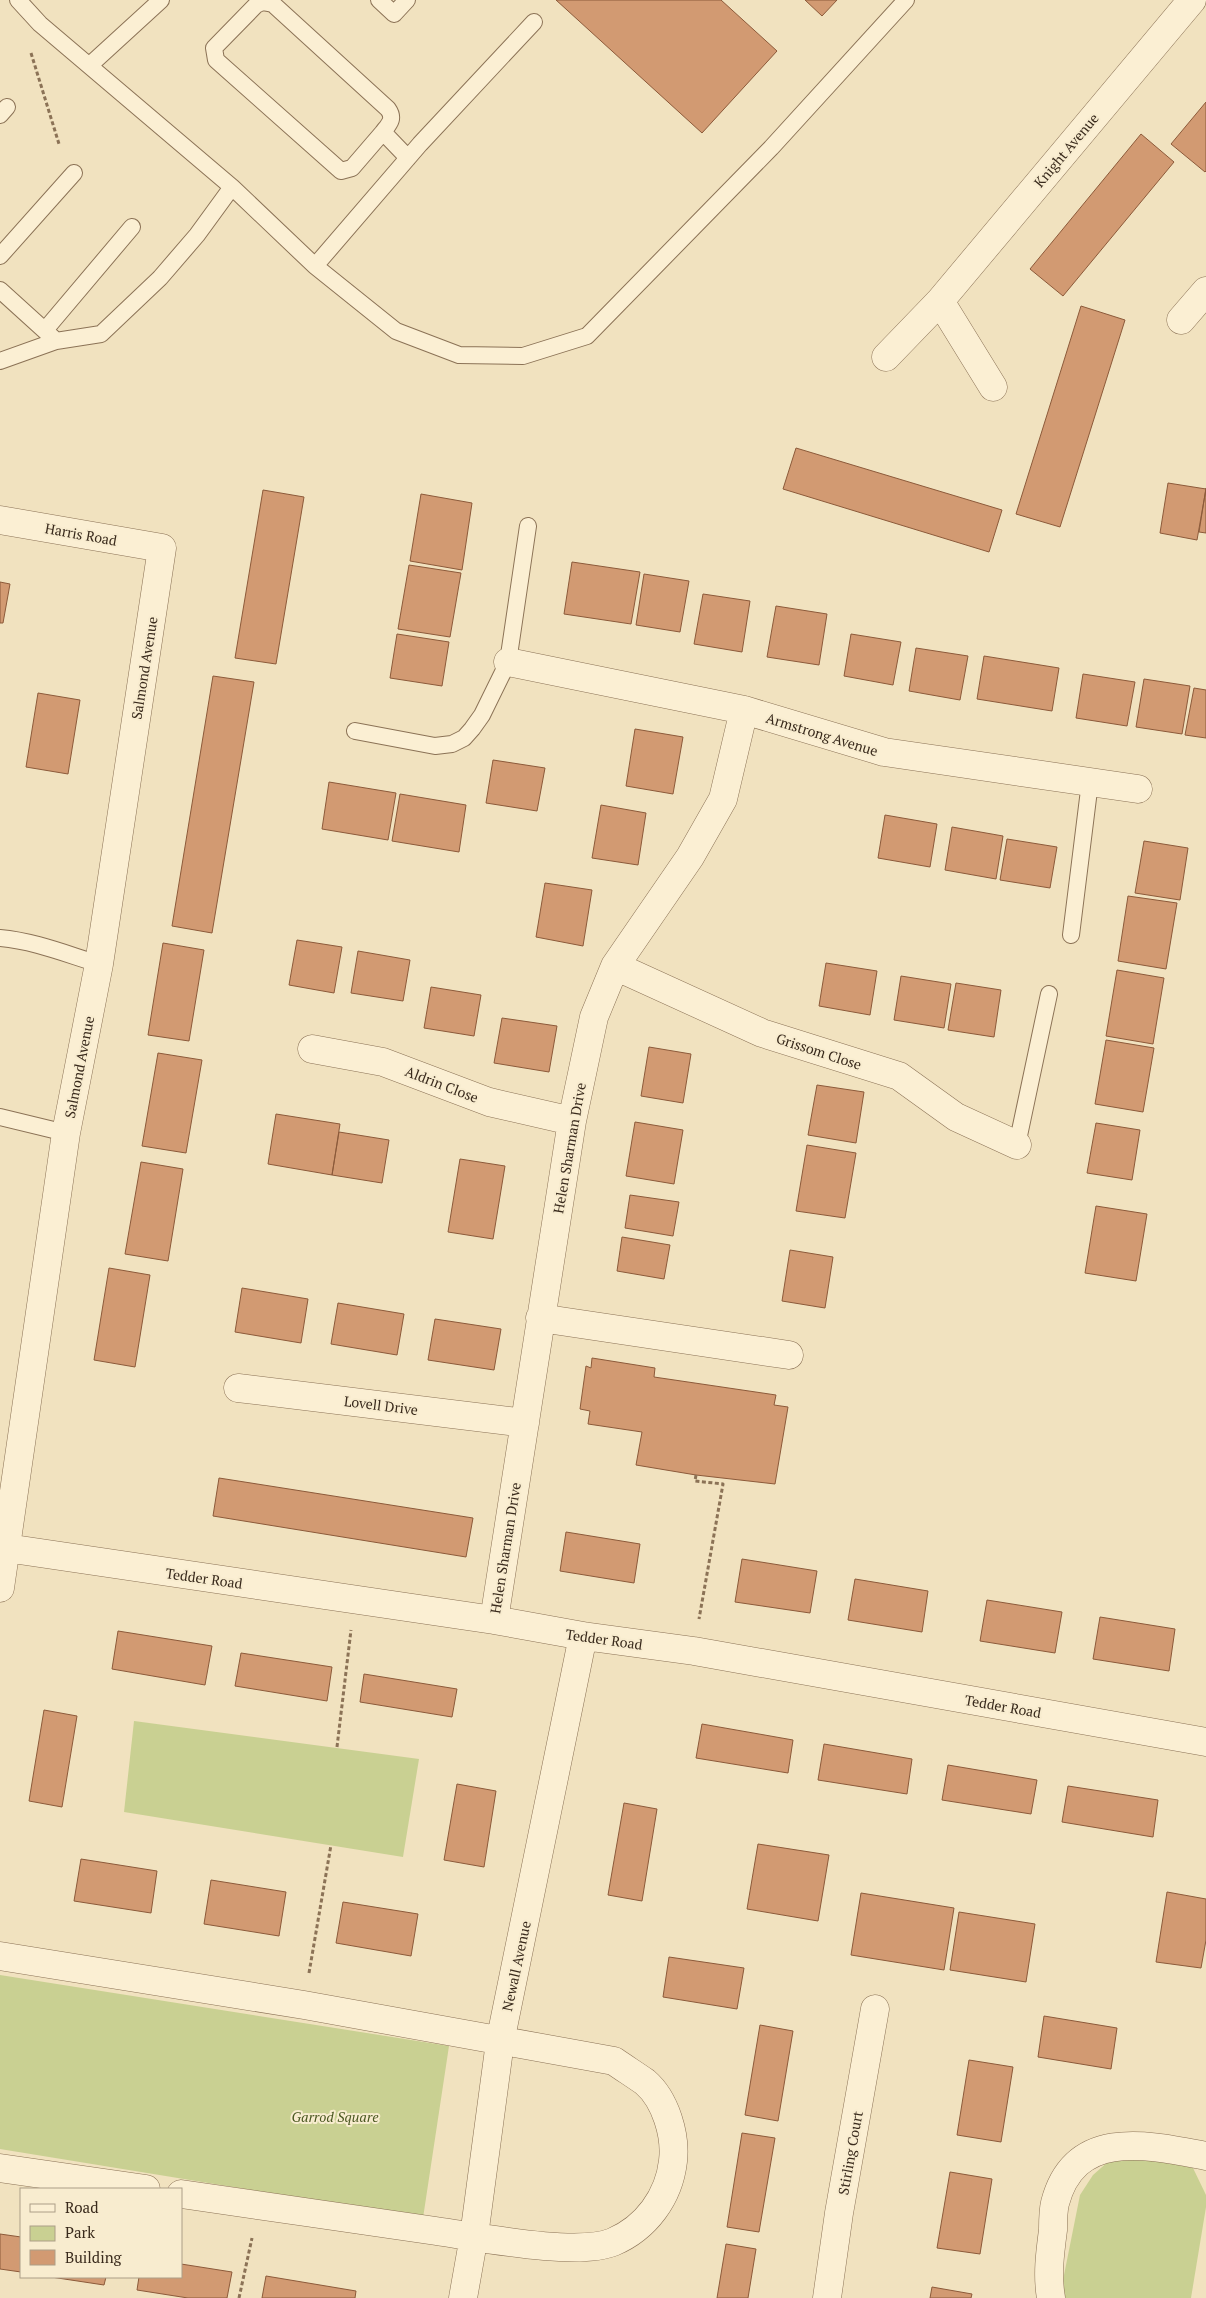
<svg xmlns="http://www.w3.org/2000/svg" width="1206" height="2298" viewBox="0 0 1206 2298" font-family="'PT Serif',serif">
<rect width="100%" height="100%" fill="#f1e2bf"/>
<path fill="#c9d092" d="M134 1721 419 1759 403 1857 124 1812Z
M0 1975 449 2046 423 2218 0 2149Z
M1140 2155 1193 2168 1206 2195V2207L1191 2298H1066L1061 2290 1080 2195 1093 2175 1110 2160Z"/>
<path fill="#d29a72" stroke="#8c5a3a" d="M556 0H721L777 51 702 133Z
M805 0H837L822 16Z
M1206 102V171L1205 172 1171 144Z
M1141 134 1174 162 1063 296 1030 269Z
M1081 306 1125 320 1060 527 1016 514Z
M796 448 1002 510 989 552 783 489Z
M1168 483 1206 489 1197 540 1160 533Z
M1206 488V533L1199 532Z
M263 490 304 497 276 664 235 658Z
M421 494 472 503 462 570 410 561Z
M572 562 640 572 631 624 564 614Z
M409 565 461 573 450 637 398 629Z
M644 574 689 581 680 632 636 625Z
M0 582 10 584 3 623H0Z
M703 594 750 601 742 652 694 644Z
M776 606 827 614 819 665 767 657Z
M397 634 449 642 442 686 390 678Z
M851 634 901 642 893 685 844 676Z
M916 648 968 656 960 700 909 691Z
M984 656 1059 668 1052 711 977 699Z
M1083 674 1135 682 1127 726 1076 718Z
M213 676 254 682 212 933 172 926Z
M1144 679 1190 686 1182 734 1136 727Z
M1194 688 1206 690V738L1185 735Z
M38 693 80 700 68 774 26 767Z
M635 729 683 737 673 794 626 786Z
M493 760 545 768 537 811 486 803Z
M329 782 396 793 388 840 322 829Z
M400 794 466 805 459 852 392 841Z
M601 805 646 813 638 865 592 858Z
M885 815 937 824 930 867 878 858Z
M952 827 1003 836 996 879 945 870Z
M1007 839 1057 847 1050 888 1000 880Z
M1144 841 1188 848 1180 900 1135 893Z
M545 883 592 890 583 946 536 937Z
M1128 896 1177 903 1166 969 1118 961Z
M297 940 342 947 334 993 289 985Z
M163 943 204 950 189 1041 148 1035Z
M358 951 410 960 403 1001 351 993Z
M826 963 877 971 870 1015 819 1006Z
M1117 970 1164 978 1153 1044 1106 1036Z
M901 976 951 984 944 1028 894 1020Z
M956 983 1001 990 994 1037 948 1030Z
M431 987 481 995 474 1036 424 1028Z
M502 1018 557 1026 549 1072 494 1063Z
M1106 1040 1154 1048 1143 1112 1095 1104Z
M649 1047 691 1054 683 1103 641 1096Z
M158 1053 202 1060 186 1153 142 1146Z
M817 1085 864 1092 856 1143 808 1135Z
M276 1114 340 1124 332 1175 268 1164Z
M635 1122 683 1130 674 1184 626 1176Z
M1096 1123 1140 1130 1132 1180 1087 1173Z
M339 1132 389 1140 382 1183 332 1175Z
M807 1145 856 1153 845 1218 796 1211Z
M460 1159 505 1166 493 1239 448 1232Z
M141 1162 183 1169 168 1261 125 1254Z
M630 1195 679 1202 673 1236 625 1228Z
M1096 1206 1147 1214 1136 1281 1085 1273Z
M622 1237 670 1245 664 1279 617 1271Z
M790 1250 833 1257 825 1308 782 1301Z
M109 1268 150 1275 135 1367 94 1360Z
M242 1288 308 1299 301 1343 235 1332Z
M338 1303 404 1314 397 1355 331 1344Z
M435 1319 501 1329 494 1370 428 1360Z
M592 1358 655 1368 654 1377 776 1395 774 1405 788 1407 775 1484 696 1475 636 1465 642 1432 588 1424 590 1411 580 1409 586 1366 591 1368Z
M219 1478 473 1518 466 1557 213 1516Z
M566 1532 640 1544 634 1583 560 1571Z
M742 1559 817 1571 810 1613 735 1602Z
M855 1579 928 1591 922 1632 848 1620Z
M987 1600 1062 1612 1055 1653 980 1641Z
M1100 1617 1175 1629 1169 1671 1093 1659Z
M118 1631 212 1646 205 1685 112 1669Z
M241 1653 332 1667 327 1701 235 1686Z
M364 1674 457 1689 452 1717 360 1702Z
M44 1710 77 1716 62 1807 29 1801Z
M702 1724 793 1740 788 1773 696 1758Z
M824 1744 912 1759 907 1794 818 1780Z
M948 1765 1037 1780 1031 1814 942 1800Z
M457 1784 496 1791 484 1867 444 1860Z
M1068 1786 1158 1800 1153 1837 1062 1822Z
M624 1803 657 1809 642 1901 608 1895Z
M758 1844 829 1855 818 1921 747 1909Z
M81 1859 157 1871 151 1913 74 1901Z
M211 1880 286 1892 279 1936 204 1924Z
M1167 1892 1206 1899V1940L1201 1968 1156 1962Z
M861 1893 954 1908 944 1970 851 1955Z
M343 1902 418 1914 411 1956 336 1943Z
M959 1912 1035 1924 1026 1982 950 1970Z
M669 1957 744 1968 737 2009 663 1997Z
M1044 2016 1117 2028 1111 2069 1038 2057Z
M760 2025 793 2031 778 2121 745 2115Z
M969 2060 1013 2067 1001 2142 957 2135Z
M742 2133 775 2138 759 2232 727 2227Z
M950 2172 992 2179 980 2254 937 2248Z
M0 2234 21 2237V2272L0 2269Z
M726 2244 756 2249 748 2298H717Z
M181 2264 232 2272 227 2298H188L137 2290 139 2277H181Z
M266 2276 356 2291 355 2298H262Z
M51 2277H106L104 2285Z
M932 2287 972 2294 971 2298H930Z"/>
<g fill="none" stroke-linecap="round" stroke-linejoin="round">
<g stroke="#8b7256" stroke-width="18">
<path id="lane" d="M18 0 40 24 232 187 315 266 396 331 459 355 523 356 587 336 771 148 906 0
M379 0 394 14 407 0
M90 65 161 0
M0 115 7 107
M383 132 352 168 341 171 216 60 214 48 256 5 262 2 273 4 388 109C395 119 389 124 383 132L408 158
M0 256 74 173
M315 266 420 144 534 22
M0 290 53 338
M45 330 132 227
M0 361 56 341 101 334 160 278 197 235 232 187
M355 731 435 746 452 744 464 738 472 729 482 715 508 662 528 526
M1071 935 1090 782
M0 938C34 941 66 954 99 964
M0 1117 66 1133
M1017 1145 1049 994"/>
</g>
<g stroke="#8b7256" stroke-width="29">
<path id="street" d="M1181 320 1206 291
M886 357 940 301
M993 387 940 301 1192 0
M0 520 162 548 99 964 66 1133 0 1588
M508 662 744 710 884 752 1138 789
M615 966 762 1033 899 1076 956 1117 1017 1145
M312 1049 383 1062 489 1102 572 1121
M540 1318 789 1355
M238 1388 525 1423
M0 1547 494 1620 583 1636 694 1651 1206 1742
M494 1620 572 1121 594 1017 615 966 690 857 723 799 744 710
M0 1956 304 2005 614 2061C624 2068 635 2075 645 2082 666 2100 676 2136 673 2161 669 2197 646 2228 613 2242 576 2257 479 2237 436 2231 351 2219 266 2206 181 2194
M0 2168 146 2189
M463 2298 474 2236 500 2042 583 1636
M827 2298 839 2213 875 2009
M1051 2298C1047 2275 1050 2253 1053 2230 1053 2221 1053 2211 1055 2203 1075 2127 1149 2145 1206 2156"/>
</g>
<path stroke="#8b7256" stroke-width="3" stroke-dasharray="4 2.5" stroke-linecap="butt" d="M31 53 59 144
M696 1475 695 1481 723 1484 699 1619
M337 1747 351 1630
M309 1973 331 1845
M239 2298 252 2238"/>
<use href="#lane" stroke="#fbefd3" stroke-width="16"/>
<use href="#street" stroke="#fbefd3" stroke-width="28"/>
</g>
<g text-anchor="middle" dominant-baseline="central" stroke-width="4" stroke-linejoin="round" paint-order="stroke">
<g font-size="14" fill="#392a1c" stroke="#f8eccf">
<text transform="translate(1066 150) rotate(-50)">Knight Avenue</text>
<text transform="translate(81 534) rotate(10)">Harris Road</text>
<text transform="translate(144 668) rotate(-81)">Salmond Avenue</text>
<text transform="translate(822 734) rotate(17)">Armstrong Avenue</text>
<text transform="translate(819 1051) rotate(18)">Grissom Close</text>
<text transform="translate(79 1067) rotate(-79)">Salmond Avenue</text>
<text transform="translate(442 1084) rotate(21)">Aldrin Close</text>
<text transform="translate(569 1148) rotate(-80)">Helen Sharman Drive</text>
<text transform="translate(381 1405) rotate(7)">Lovell Drive</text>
<text transform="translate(505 1548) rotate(-81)">Helen Sharman Drive</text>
<text transform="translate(204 1578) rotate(8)">Tedder Road</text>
<text transform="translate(604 1639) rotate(8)">Tedder Road</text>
<text transform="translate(1003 1706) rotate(10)">Tedder Road</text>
<text transform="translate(516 1966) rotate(-78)">Newall Avenue</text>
<text transform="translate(850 2153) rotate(-80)">Stirling Court</text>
</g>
<g font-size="14" font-style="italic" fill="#4a5721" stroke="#f8eccf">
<text x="335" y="2116">Garrod Square</text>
</g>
</g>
<rect x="20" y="2188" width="162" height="90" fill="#f8eccf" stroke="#ac9e87"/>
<rect x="30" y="2204" width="25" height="8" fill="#fbefd3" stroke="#ac9e87"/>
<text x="65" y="2213" font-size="15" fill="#392a1c">Road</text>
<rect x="30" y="2226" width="25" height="15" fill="#c9d092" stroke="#ac9e87"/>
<text x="65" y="2238" font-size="15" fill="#392a1c">Park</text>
<rect x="30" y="2250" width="25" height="15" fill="#d29a72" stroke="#ac9e87"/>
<text x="65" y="2263" font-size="15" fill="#392a1c">Building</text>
</svg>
